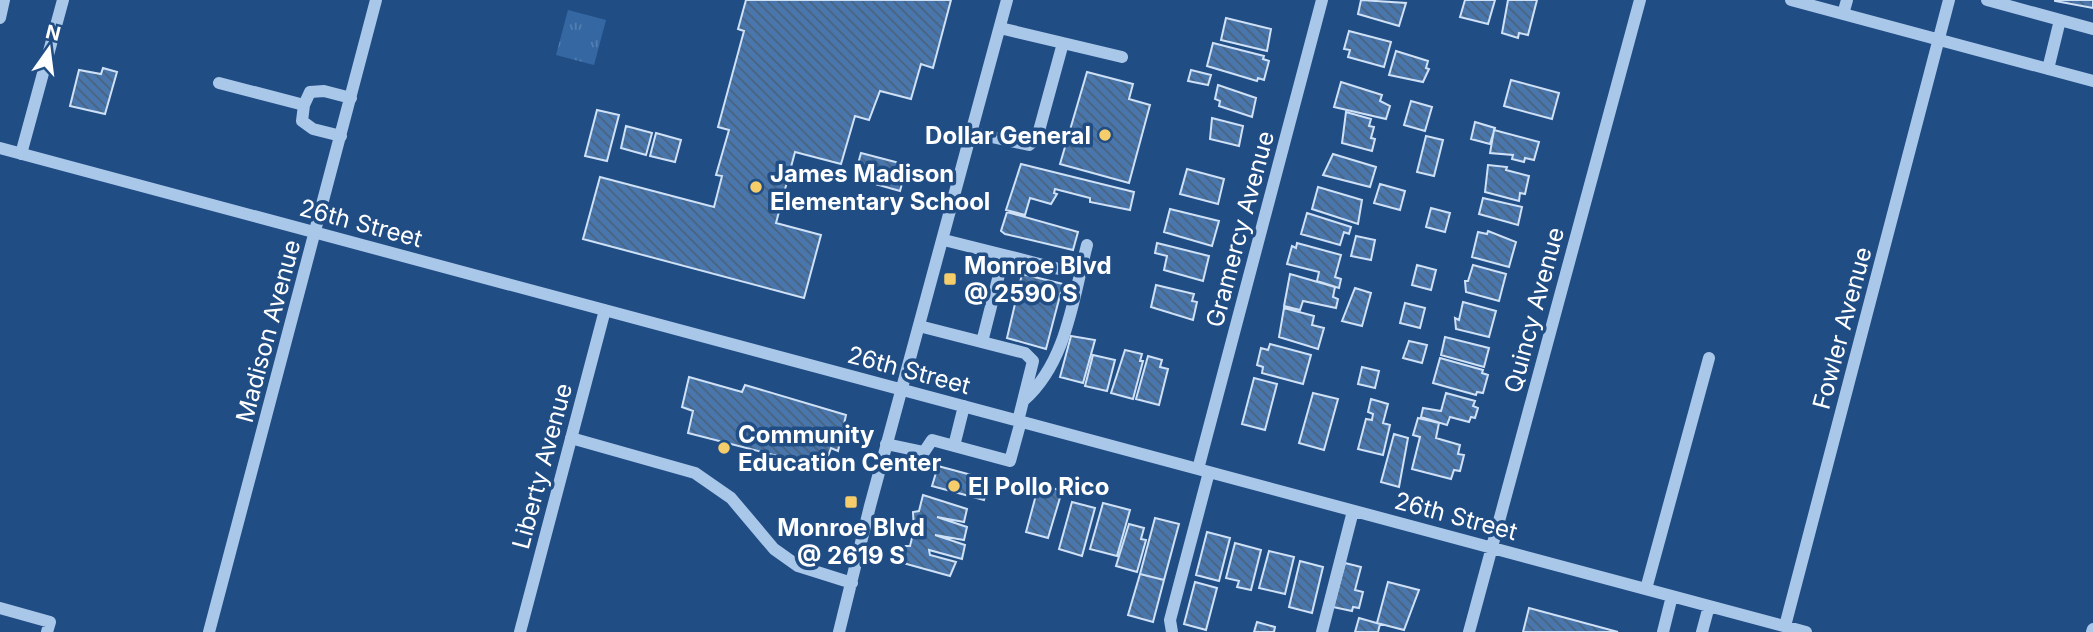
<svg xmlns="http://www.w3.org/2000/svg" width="2093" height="632" viewBox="0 0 2093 632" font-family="Inter,sans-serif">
<defs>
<pattern id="grass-tufts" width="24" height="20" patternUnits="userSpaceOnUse" patternTransform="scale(1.75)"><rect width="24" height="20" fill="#3567a2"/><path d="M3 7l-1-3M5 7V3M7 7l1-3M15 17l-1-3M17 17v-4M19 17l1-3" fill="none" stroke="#537eb0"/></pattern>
<pattern id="building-back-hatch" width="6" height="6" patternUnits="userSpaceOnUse" patternTransform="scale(1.75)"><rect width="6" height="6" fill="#4977ad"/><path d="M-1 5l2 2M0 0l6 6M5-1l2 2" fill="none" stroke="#4a627c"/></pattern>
</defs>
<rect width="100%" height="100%" fill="#214d85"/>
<path fill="url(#grass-tufts)" d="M568 10 606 20 594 65 556 55Z"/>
<path fill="url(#building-back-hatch)" stroke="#cee1f7" stroke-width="2" d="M746 0H951L933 68 921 64 911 99 880 91 869 120 855 116 841 164 795 152 776 223 821 235 804 298 583 239 600 177 714 207 722 176 716 175 729 130 718 127 744 31 738 29Z
M1361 0 1406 3 1399 26 1358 14Z
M1465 0H1495L1488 24 1460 17Z
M1508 0H1537L1528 35 1519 33 1518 38 1502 33Z
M2093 0V8L2055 1V0Z
M1226 18 1271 29 1267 51 1221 40Z
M1349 31 1391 42 1384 67 1348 57 1350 50 1344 49Z
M1213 43 1264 56 1263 59 1269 61 1264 80 1258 78 1257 81 1207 66Z
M1396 51 1428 61 1426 68 1429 69 1423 82 1389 75Z
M103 68 117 72 105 114 70 106 79 70 101 74Z
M1191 70 1211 75 1208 85 1188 81Z
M1087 72 1133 84 1129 99 1150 105 1129 183 1060 164Z
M1511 80 1559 93 1552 119 1504 106Z
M1341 82 1382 95 1380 101 1390 106 1386 119 1334 107Z
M1218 85 1256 98 1252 117 1219 106 1220 101 1215 99Z
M1411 101 1432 107 1425 131 1404 125Z
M597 110 619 115 607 161 585 156Z
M1346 112 1371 119 1369 126 1374 127 1371 138 1375 139 1372 151 1342 143Z
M1212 118 1243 126 1239 146 1210 139Z
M1475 122 1495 128 1490 144 1471 139Z
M626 126 652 133 646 155 621 148Z
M1494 130 1539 142 1534 160 1525 158 1524 162 1512 159 1513 155 1490 153Z
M656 133 681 140 675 162 650 156Z
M1426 136 1443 140 1434 176 1417 172Z
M861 153 907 165 900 191 854 178Z
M1333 154 1376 167 1370 187 1323 175Z
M1021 164 1134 192 1130 210 1090 202V198L1055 189 1054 193 1057 194 1051 204 1030 198 1025 215 1006 210Z
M1488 165 1507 167 1506 170 1529 176 1525 194 1520 193 1519 201 1485 192Z
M1187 169 1224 179 1218 204 1180 194Z
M1380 184 1405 191 1400 210 1374 203Z
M1318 187 1362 200 1358 224 1312 209Z
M1483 198 1522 207 1518 225 1479 214Z
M1431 208 1450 213 1445 232 1426 227Z
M1170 209 1219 221 1212 246 1164 232Z
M1007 212 1078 232 1073 250 1005 234 1001 231Z
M1307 213 1351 227 1349 234 1344 232 1340 245 1301 234Z
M1488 231 1516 242 1509 267 1472 257 1478 232 1487 234Z
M1356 236 1375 240 1371 260 1351 256Z
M1157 243 1209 256 1203 281 1164 270 1167 256 1155 253Z
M1297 243 1341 255 1335 277 1341 279 1339 288 1317 281 1319 272 1287 264 1292 246 1296 248Z
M1417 265 1436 270 1431 290 1412 285Z
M1473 265 1506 274 1499 301 1466 292 1465 281H1468Z
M1022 274 1063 284 1046 349 1007 338Z
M1290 274 1335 287 1333 297 1338 299 1336 308 1303 301 1300 310 1284 306Z
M1156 285 1194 294 1192 301 1197 302 1193 320 1151 307Z
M1355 288 1371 293 1362 326 1342 321Z
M1463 302 1496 311 1489 337 1456 329 1455 318 1459 320Z
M1405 303 1425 308 1420 328 1400 323Z
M1284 308 1314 316 1312 325 1324 328 1318 349 1279 337Z
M1071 336 1095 340 1083 383 1060 377Z
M1445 337 1489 348 1484 367 1441 355Z
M1409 341 1427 345 1422 363 1403 358Z
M1270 344 1311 355 1303 384 1262 373 1263 367 1257 365 1261 348 1268 350Z
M1125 350 1142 354 1140 361H1143L1133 399 1111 393Z
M1093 355 1115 360 1107 391 1085 386Z
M1148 356 1162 360 1160 367 1168 369 1159 405 1136 399Z
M1440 358 1483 370 1482 373 1488 375 1483 393 1477 392 1476 395 1433 383Z
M1362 367 1379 371 1375 388 1358 384Z
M689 377 742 392 745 385 846 415 838 451 831 448 824 468 688 433 693 411 682 407Z
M1254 378 1277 384 1265 430 1242 424Z
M1313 393 1338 399 1324 450 1299 443Z
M1446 393 1475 401 1473 406 1478 408 1475 418 1471 417 1469 422 1450 417 1447 425 1421 417 1423 408 1441 411Z
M1371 399 1388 404 1383 423 1390 425 1383 455 1358 449 1366 419 1372 420 1373 414 1368 412Z
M1418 418 1439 423 1436 438 1460 445 1458 454 1464 455 1460 471 1454 470 1451 479 1412 469 1420 437 1413 435Z
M1394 434 1408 438 1399 487 1381 482Z
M938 466 990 480 984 500 932 486Z
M1039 484 1062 491 1048 538 1026 532Z
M923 495 967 509 964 522 937 517 967 527 964 540 935 535 965 545 962 559 929 550 930 555 956 562 950 576 903 563 905 546H910L914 530 913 512 919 511Z
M1072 502 1095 508 1082 556 1059 549Z
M1103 503 1130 510 1117 556 1090 549Z
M1155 518 1179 524 1164 580 1140 574Z
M1129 524 1144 528 1141 539 1146 540 1137 572 1116 566Z
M1207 532 1230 538 1219 581 1196 575Z
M1235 543 1261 550 1251 590 1237 587 1239 581 1226 578Z
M1269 551 1294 557 1285 594 1259 588Z
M1300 561 1323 567 1312 613 1289 607Z
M1345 563 1361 567 1355 590 1363 592 1359 608 1353 607 1352 611 1333 607Z
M1140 574 1164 580 1153 622 1128 615Z
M1195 582 1217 588 1206 630 1184 624Z
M1388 582 1419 590 1404 630 1377 623Z
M1529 608 1618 632H1523Z
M1359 618 1380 624 1378 632H1355Z
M1257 622 1275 627 1274 632H1254Z"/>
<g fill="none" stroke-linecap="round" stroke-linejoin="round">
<path stroke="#a9c7e9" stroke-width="12" d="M1791 0 2093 81
M1987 0 2093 29
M1843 14 1847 0
M0 18 4 0
M1000 28 1063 43
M2048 69 2060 20
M219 83 304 105
M973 133 1029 145 1037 138 1063 43 1122 57
M341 136 313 129 302 121 304 105 310 92 324 91 351 98
M0 148 1806 632
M21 154 63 0
M944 240 1004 255 982 342
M1004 255 1063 270
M919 326 1025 353 1033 361 1018 421
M1024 400C1067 362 1073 298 1087 245
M571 438 695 473 731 498 774 549 798 566 852 583
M886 444 924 452 932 440 1010 461 1021 421
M954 446 964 406
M1198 469 1322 0
M1646 589 1709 358
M0 608 50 622 47 632
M1785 626 1949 0
M209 632 376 0
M520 632 605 310
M839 632 870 506 1007 0
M1172 632 1170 620 1209 472
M1322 632 1353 511
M1469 632 1640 0
M1663 632 1672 596
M1702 632 1709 606
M2092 632 2093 629"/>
</g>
<g fill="#f6cd6b" stroke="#214d85" stroke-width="2.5">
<circle cx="1105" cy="135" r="7"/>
<circle cx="756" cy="187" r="7"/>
<rect x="943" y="272" width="14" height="14" rx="3.5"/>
<circle cx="724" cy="448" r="7"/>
<circle cx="954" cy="486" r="7"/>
<rect x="844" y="495" width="14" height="14" rx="3.5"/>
</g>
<g text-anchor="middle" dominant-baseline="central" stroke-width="7" stroke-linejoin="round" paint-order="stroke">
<g font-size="24" font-weight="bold" fill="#fff" stroke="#214d85" text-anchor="start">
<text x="1091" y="135" text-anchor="end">Dollar General</text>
<text x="770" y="173">James Madison<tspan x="770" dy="28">Elementary School</tspan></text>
<text x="964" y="265">Monroe Blvd<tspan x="964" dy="28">@ 2590 S</tspan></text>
<text x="738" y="434">Community<tspan x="738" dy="28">Education Center</tspan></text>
<text x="968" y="486">El Pollo Rico</text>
<text x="851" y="527" text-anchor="middle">Monroe Blvd<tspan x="851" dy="28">@ 2619 S</tspan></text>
</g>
<g font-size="24" fill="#fff" stroke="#214d85">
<text transform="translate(361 223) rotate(15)">26th Street</text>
<text transform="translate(1240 229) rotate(-75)">Gramercy Avenue</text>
<text transform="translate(1534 310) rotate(-75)">Quincy Avenue</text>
<text transform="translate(1842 328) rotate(-75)">Fowler Avenue</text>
<text transform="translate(268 331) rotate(-75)">Madison Avenue</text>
<text transform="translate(909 370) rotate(15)">26th Street</text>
<text transform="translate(542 466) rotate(-75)">Liberty Avenue</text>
<text transform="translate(1456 516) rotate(15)">26th Street</text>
</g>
</g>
<g transform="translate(49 49) rotate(14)" stroke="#214d85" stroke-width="5" paint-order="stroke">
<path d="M0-5L12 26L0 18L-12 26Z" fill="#ffffff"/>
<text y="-10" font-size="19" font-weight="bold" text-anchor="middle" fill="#ffffff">N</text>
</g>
</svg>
